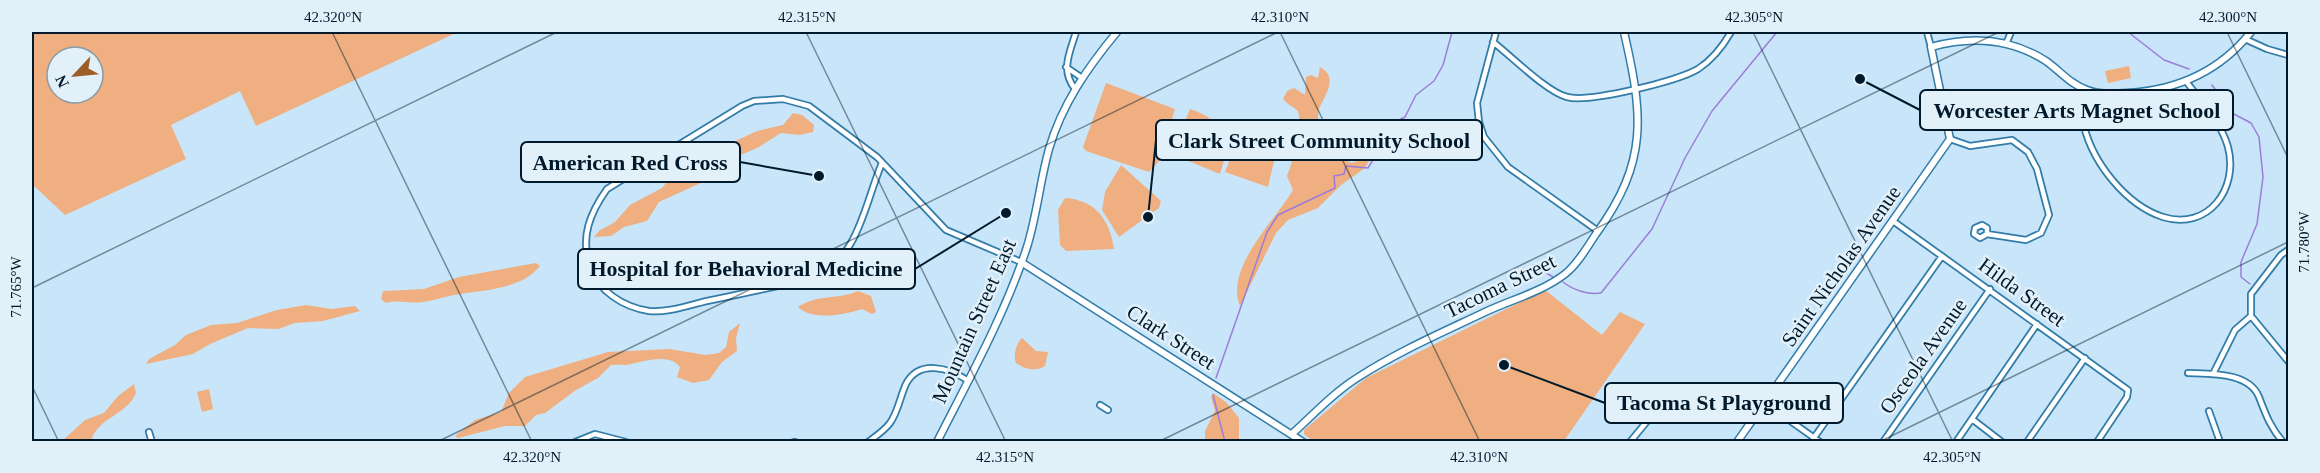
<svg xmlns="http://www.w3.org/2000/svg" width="2320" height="473" viewBox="0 0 2320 473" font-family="Georgia,serif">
<rect width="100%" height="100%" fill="#c9e5f9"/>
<path fill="#efaf80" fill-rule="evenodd" d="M32 32H458L256 126 240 91 171 125 186 159 65 215 32 184ZM57 57H93V93H57Z
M2129 66 2131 78 2108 83 2105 71Z
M1320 67C1339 77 1325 95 1319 109 1316 119 1322 128 1314 136L1300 126C1299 103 1296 113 1283 99L1287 91 1294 88 1305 95 1306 77 1311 75 1318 78Z
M1106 83 1175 109 1160 160 1149 172 1086 151 1083 147Z
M1190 109C1224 120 1232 140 1220 174L1176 156 1173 150Z
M793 113 802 115 814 125 813 132 800 135 781 133 757 148 736 157 707 180 659 202 647 221 624 227 611 236 594 237 599 231 615 222 630 205 662 188 679 167 757 131 783 125Z
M1295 134 1312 147 1333 143 1340 158 1352 163 1363 159 1374 140 1380 142 1365 168 1341 185 1318 208 1288 220 1276 233 1240 306C1224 268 1277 218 1293 190L1287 176 1296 150Z
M1249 136 1264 138 1278 144 1268 187 1225 172 1236 144Z
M1121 165 1161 201 1159 208 1119 237 1102 210 1105 192Z
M1065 198C1095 200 1110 219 1114 249L1066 251 1060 245 1058 210Z
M536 263 540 266C521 290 482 290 454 295 443 297 433 301 422 302 410 304 398 299 386 303L381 299 383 291 424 289 459 277Z
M1545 290 1602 335 1620 312 1645 324 1564 441 1314 442 1304 434V430L1366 378Z
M858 291 871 296 876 312 872 314 862 309C843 315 813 321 798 307 817 294 838 300 858 291Z
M306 305 331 309 355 306 360 311 323 321 295 323 278 329 248 328 210 344 193 354 146 364 149 359 175 345 186 335 211 325 237 323 277 310Z
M740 323 736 338 737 351 722 362 709 380 693 383 677 377 680 367C670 353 644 361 631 364 624 366 618 364 611 365L598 378 576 390 545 413 536 415 525 426H505L458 438 455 436 475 420 501 412 509 393 525 377 608 352 669 349 706 355 719 353 726 347 729 332Z
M1022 338 1036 351 1048 352 1045 366C1036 372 1024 369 1016 363 1013 356 1016 343 1022 338Z
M134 384 136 393C127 415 97 418 91 441H62L85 420 104 413 118 396Z
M209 389 213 409 202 412 197 392Z
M1213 393 1226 402 1239 418V441H1205V431L1215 411 1211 397Z"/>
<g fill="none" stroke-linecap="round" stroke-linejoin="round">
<path stroke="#9b7dd8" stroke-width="1.5" d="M2128 32 2164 60 2189 69
M2212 85 2232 113 2251 123 2259 137 2263 177 2257 224 2241 262V277L2250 284
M1533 265 1553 277
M1563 282C1573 290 1588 295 1601 293L1652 229 1685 158 1712 111 1777 32
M1216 378 1267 232 1278 215 1335 188 1334 176 1344 174 1346 166 1368 168 1374 158 1375 148 1391 124 1405 117 1416 95 1434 81 1443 65 1452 32
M1213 395 1225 442"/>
<g stroke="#327ca8" stroke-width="8">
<path id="street" d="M1496 32 1477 103 1479 122 1484 137 1508 167 1598 231
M1927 32 1931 47
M2245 39 2267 49 2288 55
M1493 42C1511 56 1547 92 1567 97 1589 103 1678 81 1698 69 1712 60 1723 46 1731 32
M2006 44 2011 32
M1066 67 1082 78
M1075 89C1060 70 1070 52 1076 32
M2083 89C2084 101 2081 114 2084 126 2093 163 2126 205 2163 217 2208 231 2239 189 2228 147 2221 122 2201 102 2186 81
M2083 115 2147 114
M1950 139 1970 146 2012 140 2028 152 2037 169 2049 215 2041 233 2026 240 1987 234 1980 238 1974 234 1975 228 1982 225 1987 228V234
M882 163C864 205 859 260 811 279 776 286 742 294 707 301 689 305 668 313 649 311 623 307 598 291 590 266 580 237 590 213 607 189L742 106 754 101 783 99 809 106 877 157 946 230 1021 262
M1893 221 2128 390 2127 397 2097 442
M2251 316 2288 361
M2188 373C2211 374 2249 372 2259 397 2266 415 2270 427 2283 442
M2213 374 2235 330 2251 316V294L2281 255 2288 250
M1765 403 1820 442
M1100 405 1108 410
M2209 411 2220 442
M1972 419 2002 442
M149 432 152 442
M575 442 595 434 626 442
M794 442H795
M868 442C876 436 884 431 890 423 898 412 900 397 906 384 919 359 949 368 967 380
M1630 442 1667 397
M1811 442 1942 256
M1883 442 1990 289
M1956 442 2037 324
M2027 442 2085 358"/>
</g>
<g stroke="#327ca8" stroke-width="9">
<path id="secondary" d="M1021 262 1303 442
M1292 434C1313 415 1333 393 1357 378 1397 352 1441 333 1483 313 1510 300 1542 292 1565 274 1578 264 1587 247 1596 234 1649 161 1643 115 1624 32
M937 442C969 379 1005 314 1027 247 1037 215 1040 181 1049 149 1062 104 1088 67 1117 32
M1737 442 1950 139 1931 47C1971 36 2010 38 2046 61 2060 71 2070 84 2087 90 2100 95 2114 94 2128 93 2177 90 2220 71 2251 32"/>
</g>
<use href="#street" stroke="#fff" stroke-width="4.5"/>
<use href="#secondary" stroke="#fff" stroke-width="6"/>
</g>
<path fill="none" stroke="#001a2b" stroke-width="1.5" stroke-opacity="0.45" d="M332 32 532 442M806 32 1006 442M1280 32 1480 442M1753 32 1953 442M2227 32 2288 158M32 288 557 32M32 386 59 442M437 442 1278 32M1158 442 1999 32M1879 442 2288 242"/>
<g text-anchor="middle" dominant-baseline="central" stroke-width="5" stroke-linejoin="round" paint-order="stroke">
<g font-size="21" fill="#001a2b" stroke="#e2f0fa">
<text transform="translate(1841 266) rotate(-55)">Saint Nicholas Avenue</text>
<text transform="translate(1500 286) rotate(-26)">Tacoma Street</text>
<text transform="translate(2022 292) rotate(36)">Hilda Street</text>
<text transform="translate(974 321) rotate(-66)">Mountain Street East</text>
<text transform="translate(1171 337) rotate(33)">Clark Street</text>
<text transform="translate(1923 356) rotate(-55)">Osceola Avenue</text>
</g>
</g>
<path fill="none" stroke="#001a2b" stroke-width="2" d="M1860 79L1920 110M1148 217L1156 140M819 176L740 162M1006 213L915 269M1504 365L1605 403"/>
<g fill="#001a2b" stroke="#e2f0fa" stroke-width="2">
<circle cx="1860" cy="79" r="6"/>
<circle cx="1148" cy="217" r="6"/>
<circle cx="819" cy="176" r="6"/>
<circle cx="1006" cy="213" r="6"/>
<circle cx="1504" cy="365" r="6"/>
</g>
<g fill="#e2f0fa" stroke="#001a2b" stroke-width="2">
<rect x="1920" y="90" width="313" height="40" rx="6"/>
<rect x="1156" y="120" width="326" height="40" rx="6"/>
<rect x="521" y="142" width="219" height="40" rx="6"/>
<rect x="578" y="249" width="337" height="40" rx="6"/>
<rect x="1605" y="383" width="238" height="40" rx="6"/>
</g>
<g font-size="22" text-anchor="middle" font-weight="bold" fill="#001a2b">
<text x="2077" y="118">Worcester Arts Magnet School</text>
<text x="1319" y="148">Clark Street Community School</text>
<text x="630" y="170">American Red Cross</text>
<text x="746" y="276">Hospital for Behavioral Medicine</text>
<text x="1724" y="410">Tacoma St Playground</text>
</g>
<rect width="2320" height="473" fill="none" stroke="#e2f0fa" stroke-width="66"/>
<g transform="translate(75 75) rotate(244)"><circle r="28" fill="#e2f0fa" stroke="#889aa7" stroke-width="1.5"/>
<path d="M0-4.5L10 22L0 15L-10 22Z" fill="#9d5d26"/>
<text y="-9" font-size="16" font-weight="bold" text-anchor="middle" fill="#001a2b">N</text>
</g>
<rect x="33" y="33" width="2254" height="407" fill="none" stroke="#001a2b" stroke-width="2"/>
<g font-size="15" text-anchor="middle" fill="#001a2b">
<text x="333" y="22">42.320°N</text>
<text x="807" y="22">42.315°N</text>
<text x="1280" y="22">42.310°N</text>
<text x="1754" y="22">42.305°N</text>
<text x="2228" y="22">42.300°N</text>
<text transform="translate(2304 242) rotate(-90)" y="5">71.780°W</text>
<text transform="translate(16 287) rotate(-90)" y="5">71.765°W</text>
<text x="532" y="462">42.320°N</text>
<text x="1005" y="462">42.315°N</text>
<text x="1479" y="462">42.310°N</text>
<text x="1952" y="462">42.305°N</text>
</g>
</svg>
